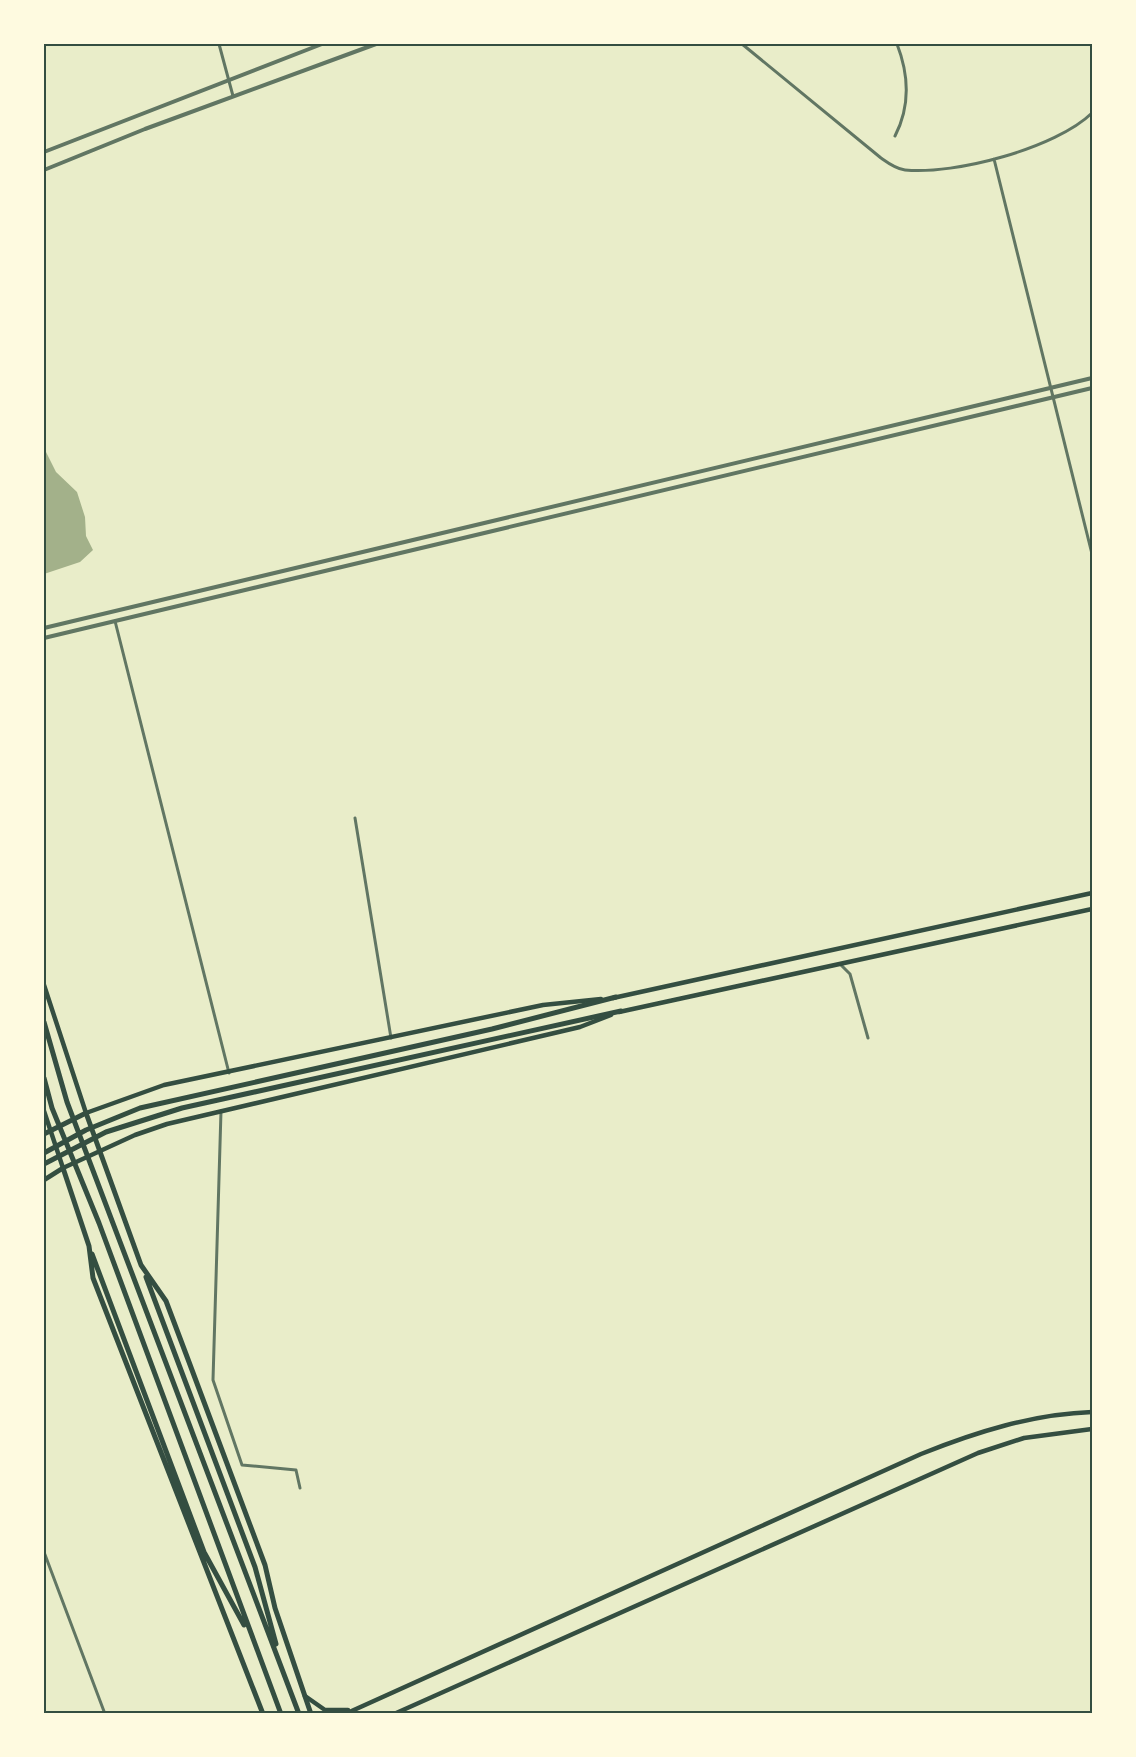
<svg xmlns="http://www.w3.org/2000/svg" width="1136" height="1757" viewBox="0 0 1136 1757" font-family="Barlow,sans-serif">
<rect width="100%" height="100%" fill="#e9edc9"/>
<path fill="#a3b18a" d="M44 448 56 472 77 492 85 517 86 536 93 550 80 562 44 574Z"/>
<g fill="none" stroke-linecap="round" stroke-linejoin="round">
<path stroke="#617663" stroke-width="3" d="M219 44 233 96
M742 44 881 158C888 163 896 169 905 170 955 175 1056 148 1092 113
M895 136C911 105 909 75 897 44
M994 159 1092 554
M115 621 229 1073
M355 818 391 1038
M840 964 850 974 868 1038
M221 1111 213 1380 242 1465 296 1470 300 1488
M44 1552 105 1714"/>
<path stroke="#617663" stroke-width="4" d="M44 152 322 44
M44 170 145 129 376 44
M44 628 1092 378
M44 638 1092 388"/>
<path stroke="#344e41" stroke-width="4.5" d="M44 985 86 1113 164 1085 543 1005 601 999
M613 998 1092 893
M619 1012 1092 909
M44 1111 63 1168 135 1135 167 1124 580 1027 611 1015
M305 1696 325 1710H348
M345 1714 921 1454C976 1432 1033 1414 1092 1412
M394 1714 978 1453 1024 1438 1092 1429"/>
<path stroke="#344e41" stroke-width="5" d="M44 1022 67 1102 299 1714
M44 1078 52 1108 99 1223 281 1714
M44 1134 86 1113 141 1265 166 1301 189 1362 265 1565 275 1608 311 1714
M44 1153 86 1130 140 1108 492 1029 616 997
M44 1164 106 1132 182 1108 621 1011
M44 1180 63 1168 89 1246 93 1278 263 1714
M92 1254 204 1552 244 1625
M146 1277 255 1567 276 1644"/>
</g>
<rect width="1136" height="1757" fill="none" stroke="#fefae0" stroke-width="90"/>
<rect x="45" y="45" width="1046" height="1667" fill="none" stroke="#344e41" stroke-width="2"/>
</svg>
